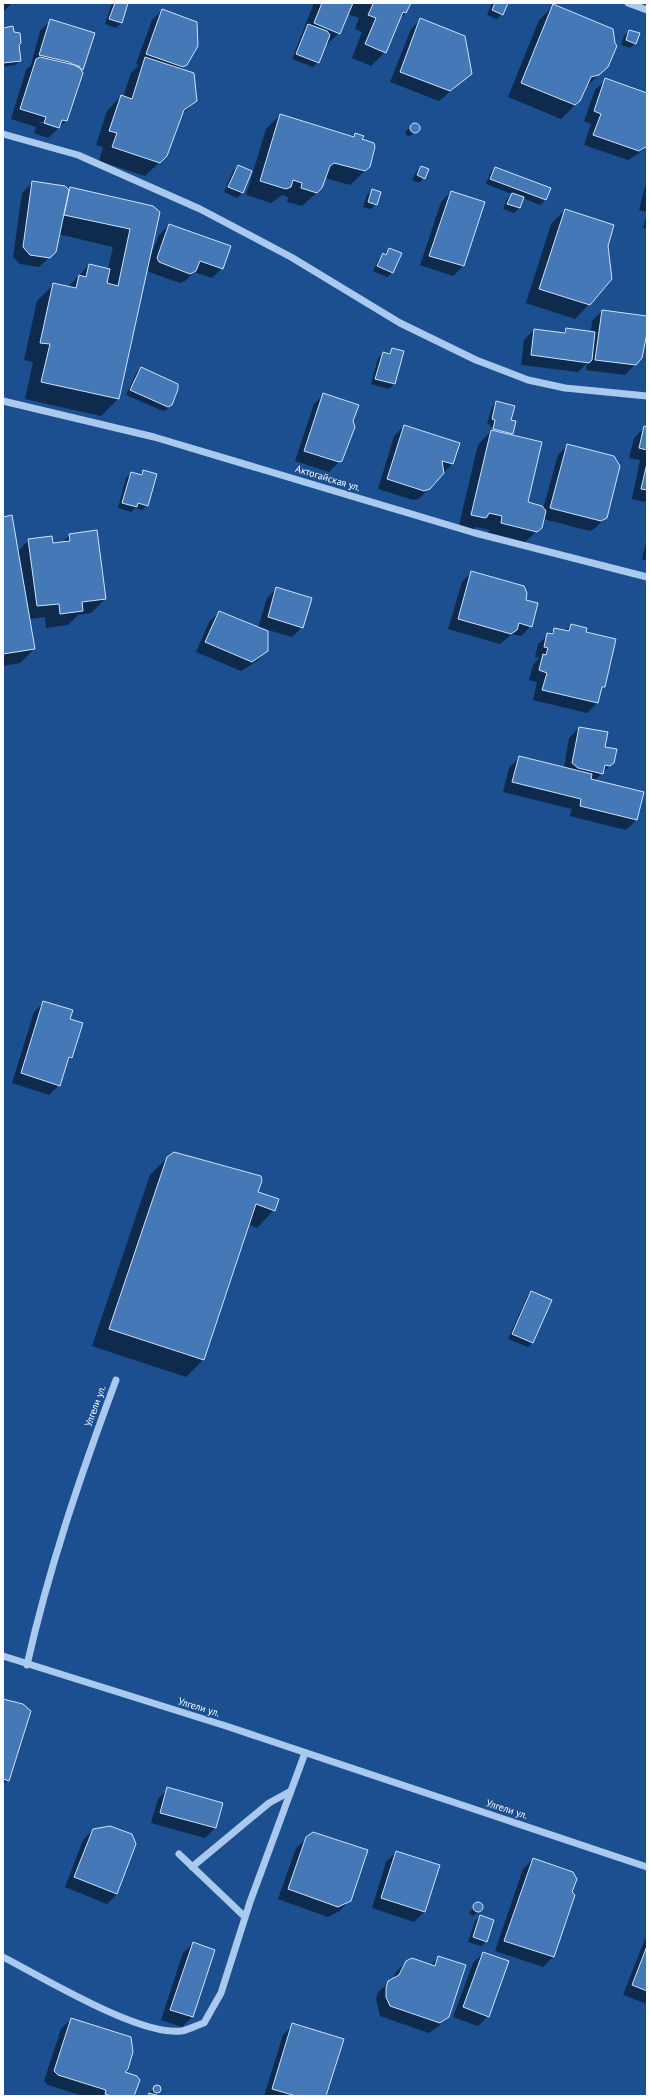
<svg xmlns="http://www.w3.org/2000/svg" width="650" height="2099" viewBox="0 0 650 2099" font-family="'PT Sans',sans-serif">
<rect width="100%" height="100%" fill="#1b4f8f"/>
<path fill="#0007" fill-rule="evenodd" d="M3 3H12L3 12Z
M112 3H127L121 23 116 28 105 24Z
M314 3H410L406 13 398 20 385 52 371 66 352 58 362 32 355 29 359 18 348 14 339 33 324 47 318 62 313 67 292 59Z
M492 3H507L502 14 497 19 487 15Z
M553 6 607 67 586 87 580 100 561 119 508 97 539 20Z
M162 10 187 65 181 70 196 101 182 115 166 156 145 176 99 161 103 147 96 145 107 111 121 96 123 97 131 73 139 65 136 64 152 20Z
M421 19 471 74 439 101 390 82 411 29Z
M50 21 82 69 66 121 48 138 34 133 36 127 11 119 26 70 31 65 40 31ZM39 121 57 126 55 128 39 122Z
M3 29 18 45 20 60 15 65 3 67Z
M629 31 635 43 630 48 621 45 624 36Z
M605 80 647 94V146L638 154 628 160 584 145 591 124 584 121 595 90Z
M280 115 352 137 355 134 361 140 369 167 350 185 325 178 322 188 302 206 287 202 288 197 282 195 271 203 246 195 266 129Z
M414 124 418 126 416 132 408 137 405 132Z
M238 166 251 171 242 193 237 198 224 192 233 171Z
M421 167 424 178 419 183 412 180 416 172Z
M495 168 545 200 540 205 523 198 519 208 514 213 503 209 507 199 512 194 486 184 490 173Z
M647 179V212L639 210Z
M32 183 69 190 70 189 152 207 149 260 159 235 169 225 222 268 212 278 194 272 185 281 180 283 149 272 147 269 118 399 101 416 25 399 33 362 24 360 37 301 54 284 68 287 89 265 108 269 113 247 58 234 55 252 39 267 20 264 13 257 22 193Z
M372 190 376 204 371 209 363 207 367 195Z
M451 192 484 203 463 266 453 276 420 265 441 202Z
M565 210 589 304 575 319 526 303 551 224Z
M647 212V229L643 228Z
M389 249 392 273 387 277 373 271 378 260Z
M602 311 647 319 641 358 625 375 586 370 587 363 578 372 521 365 524 340 534 330 561 334 566 329 591 332 592 321Z
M393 349 394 384 389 389 371 384 378 358 383 353 388 354Z
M141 368 171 405 166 410 163 411 126 395 136 373Z
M324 394 352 421 341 460 329 472 295 461 314 404Z
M496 402 510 421 512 433 510 435 526 503 543 509 558 455 568 445 606 518 595 528 590 531 543 519 541 527 522 545 487 537 489 530 476 527 472 531 458 529 478 445 489 433 490 429 510 434V432L490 427 491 425 487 424 492 407Z
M404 426 452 464 419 499 413 500 378 489 394 436Z
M644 428H647V501L644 502 632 499 640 460 629 458 634 438Z
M143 471 147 505 142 510 135 508 131 512 118 508 126 478 131 473 139 476Z
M3 518 18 551 29 540 52 544 62 543 70 535 105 599 91 613 78 615 68 625 46 628 45 617 29 619 34 649 20 663 3 666Z
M647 538V561L642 559Z
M472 572 525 600 531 626 521 636 512 634 500 644 448 629 462 582Z
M277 588 302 627 292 637 262 628 267 650 257 661 241 671 196 652 209 622 219 612 258 628 267 598Z
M571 625 585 633 604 687 600 691 597 703 587 713 533 700 537 682 529 680 533 665 539 658 535 657 538 644 555 629 565 631Z
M579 728 604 748 613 763 594 781 636 820 626 830 570 816 572 809 503 792 509 768 519 758 564 768 569 738Z
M44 1002 69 1019 82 1023 71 1058 66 1062 59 1085 49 1095 12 1083 34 1012Z
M167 1158 257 1193 274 1210 257 1228 248 1224 203 1360 186 1377 92 1346 150 1175Z
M531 1292 533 1342 528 1347 508 1339 527 1297Z
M3 1700 8 1780 3 1785Z
M168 1789 215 1828 205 1838 151 1823 158 1799Z
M93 1830 117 1894 107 1904 65 1887 83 1840Z
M307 1838 350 1900 340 1911 328 1917 278 1899 296 1848Z
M396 1852 424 1912 414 1922 372 1908 386 1862Z
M533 1859 574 1895 553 1957 543 1967 495 1951 523 1869Z
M477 1904H481V1910L473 1916 469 1913Z
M480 1916 486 1941 481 1946 468 1942 475 1921Z
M647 1934V2004L623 1995Z
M193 1943 214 1951 192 2017 182 2027 161 2020 183 1953Z
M483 1953 488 2016 478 2026 453 2017 473 1963Z
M439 1957 448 2017 438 2027 429 2033 380 2016 376 1999 378 1992 392 1980 396 1972 406 1962 431 1965Z
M71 2019 124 2072 133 2096H83L48 2085 44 2081 61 2029Z
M293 2025 325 2096H264L283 2035Z
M156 2086 160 2089 154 2095 156 2096H147Z"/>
<path fill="#4478b7" stroke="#cfe3fa" d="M115 3H128L122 23 109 19Z
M322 3H353L340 34 314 23Z
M370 3H411L406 13 403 12 386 53 365 44 376 18 368 15 373 4Z
M495 3H508L503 15 492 10Z
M553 4 613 29 615 43 617 46 608 67 599 75 591 77 580 101 575 105 521 83Z
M162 9 197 22 198 46 187 65 183 67 146 54Z
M420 18 465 36 472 74 450 91 400 72Z
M50 19 95 33 83 70 69 62 39 55Z
M308 24 327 31 330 35 319 63 296 54Z
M13 26 14 32 20 33 21 43 19 45 21 61 3 63V28Z
M629 30 640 33 636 44 626 40Z
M40 57 79 66 83 73 67 121 62 120 59 128 44 123 46 117 20 109 36 59Z
M145 57 194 73 197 101 184 110 167 156 160 163 112 147 117 133 109 131 121 95 132 99Z
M605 78 647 93V146L639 151 593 135 601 114 594 111Z
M280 114 354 137 355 133 364 136 362 139 374 143 375 147 370 167 365 171 334 163 330 166 322 188 317 193 301 188 302 183 293 180 291 187 286 189 260 181Z
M410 128a5 5 0 1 1 10 0a5 5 0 1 1-10 0Z
M238 165 252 171 243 193 228 187Z
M421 166 429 169 425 179 417 175Z
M495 167 551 188 546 200 490 179Z
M32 181 65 186 69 190 56 252 50 258 30 255 23 247Z
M70 187 153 206 160 212 119 399 41 382 50 344 40 343 53 283 76 288 79 275 86 277 89 264 110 269 107 283 118 286 130 229 64 215Z
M372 189 381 192 377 205 368 202Z
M451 191 485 202 464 266 429 256Z
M512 193 524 197 520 208 507 204Z
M565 209 614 225 608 246 612 279 590 305 539 289Z
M169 224 231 246 223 269 200 261 196 271 190 274 159 262 157 258Z
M389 248 402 253 393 273 377 266 383 253 386 255Z
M602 310 647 316V333L642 358 636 365 595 360Z
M566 328 595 332 592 360 589 363 531 355 534 329 565 333Z
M392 348 404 351 395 384 375 379 383 352 390 354Z
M141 367 178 384V389L172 405 168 407 130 390Z
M323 393 359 405 353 421 355 427 342 461 339 462 304 451Z
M496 401 515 406 511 420 516 421 513 434 493 429 495 420 492 419Z
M404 425 460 443 453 464 442 461 444 473 430 489 424 491 387 479Z
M644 426 647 427V450L639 448Z
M491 430 542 442 528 502 542 506 546 511 542 528 537 532 501 523 502 516 489 513 487 517 485 518 471 515Z
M567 444 614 456 620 466 607 518 601 521 550 508Z
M647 463V490L641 489Z
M143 470 157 474 148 506 138 503 137 507 122 503 131 472 142 475Z
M12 515 35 649 3 654V517Z
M97 530 106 599 82 602 83 611 60 614 59 604 37 606 28 539 52 536 53 543 70 541 69 534Z
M471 571 524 586 527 593 526 600 538 603 532 627 519 623 517 630 511 634 458 619Z
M276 587 312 598 303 628 268 617Z
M219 611 268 631V651L252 662 205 642Z
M571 624 587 628 586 632 616 639 605 687H602L598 703 542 690 547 673 539 670 543 654 546 655 548 648 544 647 547 633 553 634 554 628 569 631Z
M579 727 608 732 605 747 617 749 614 763 610 766 605 765 603 774 578 768 572 763Z
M519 756 592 774 591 779 644 792 637 820 580 806 581 799 512 782Z
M43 1001 73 1010 70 1019 83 1023 72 1058 69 1057 60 1086 21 1073Z
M174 1152 261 1176 262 1181 258 1192 279 1199 275 1211 256 1204 204 1360 109 1329 167 1157Z
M531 1291 552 1300 533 1343 512 1334Z
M3 1699 23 1704 31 1711 9 1781 3 1779Z
M167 1787 223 1803 216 1828 160 1813Z
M110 1826 132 1834 136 1844 117 1894 74 1877 93 1829Z
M313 1832 368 1850 351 1901 338 1907 288 1889 306 1837Z
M396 1851 440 1865 425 1912 381 1898Z
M533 1858 573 1872 577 1879 572 1892 575 1895 554 1957 504 1941Z
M473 1907a5 5 0 1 1 10 0a5 5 0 1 1-10 0Z
M480 1915 494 1920 487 1942 473 1937Z
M193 1942 215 1950 193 2017 170 2010Z
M647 1946V1991L632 1985Z
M483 1952 509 1961 489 2017 463 2007Z
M438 1956 466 1965 449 2017 440 2023 390 2006 386 1997V1988L388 1981 399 1975 406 1961 412 1958 435 1966Z
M71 2018 131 2037 133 2052 128 2069 125 2072 137 2076 140 2080 134 2096H111L105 2094 106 2090 58 2075 54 2071Z
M292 2023 344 2039 326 2096H296L272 2089Z
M153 2089a4 4 0 1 1 8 0a4 4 0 1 1-8 0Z
M149 2093 160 2096H148Z"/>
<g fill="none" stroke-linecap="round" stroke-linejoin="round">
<path stroke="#a9c9ee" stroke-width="7" d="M628 3 647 10
M3 134 78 155 200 209 291 257 400 323 476 360 528 380 565 388 647 396
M3 401 154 437 475 533 647 577
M3 1656 226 1726 647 1867
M27 1665C49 1567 81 1474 116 1380
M179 1854 245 1917
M192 1867 269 1803 291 1791
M3 1957C42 1977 139 2036 181 2031 189 2030 197 2025 204 2023L221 1993 250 1902 305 1753"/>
</g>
<g text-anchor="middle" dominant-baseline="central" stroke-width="3.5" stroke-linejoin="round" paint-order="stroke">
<g font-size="10" fill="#fff" stroke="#1b4f8f">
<text transform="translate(328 478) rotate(17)">Актогайская ул.</text>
<text transform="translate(95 1406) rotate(-70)">Улгели ул.</text>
<text transform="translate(199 1707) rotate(17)">Улгели ул.</text>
<text transform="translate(507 1809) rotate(18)">Улгели ул.</text>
</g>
</g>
<rect width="650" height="2099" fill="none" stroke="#ffffff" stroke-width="8"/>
</svg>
